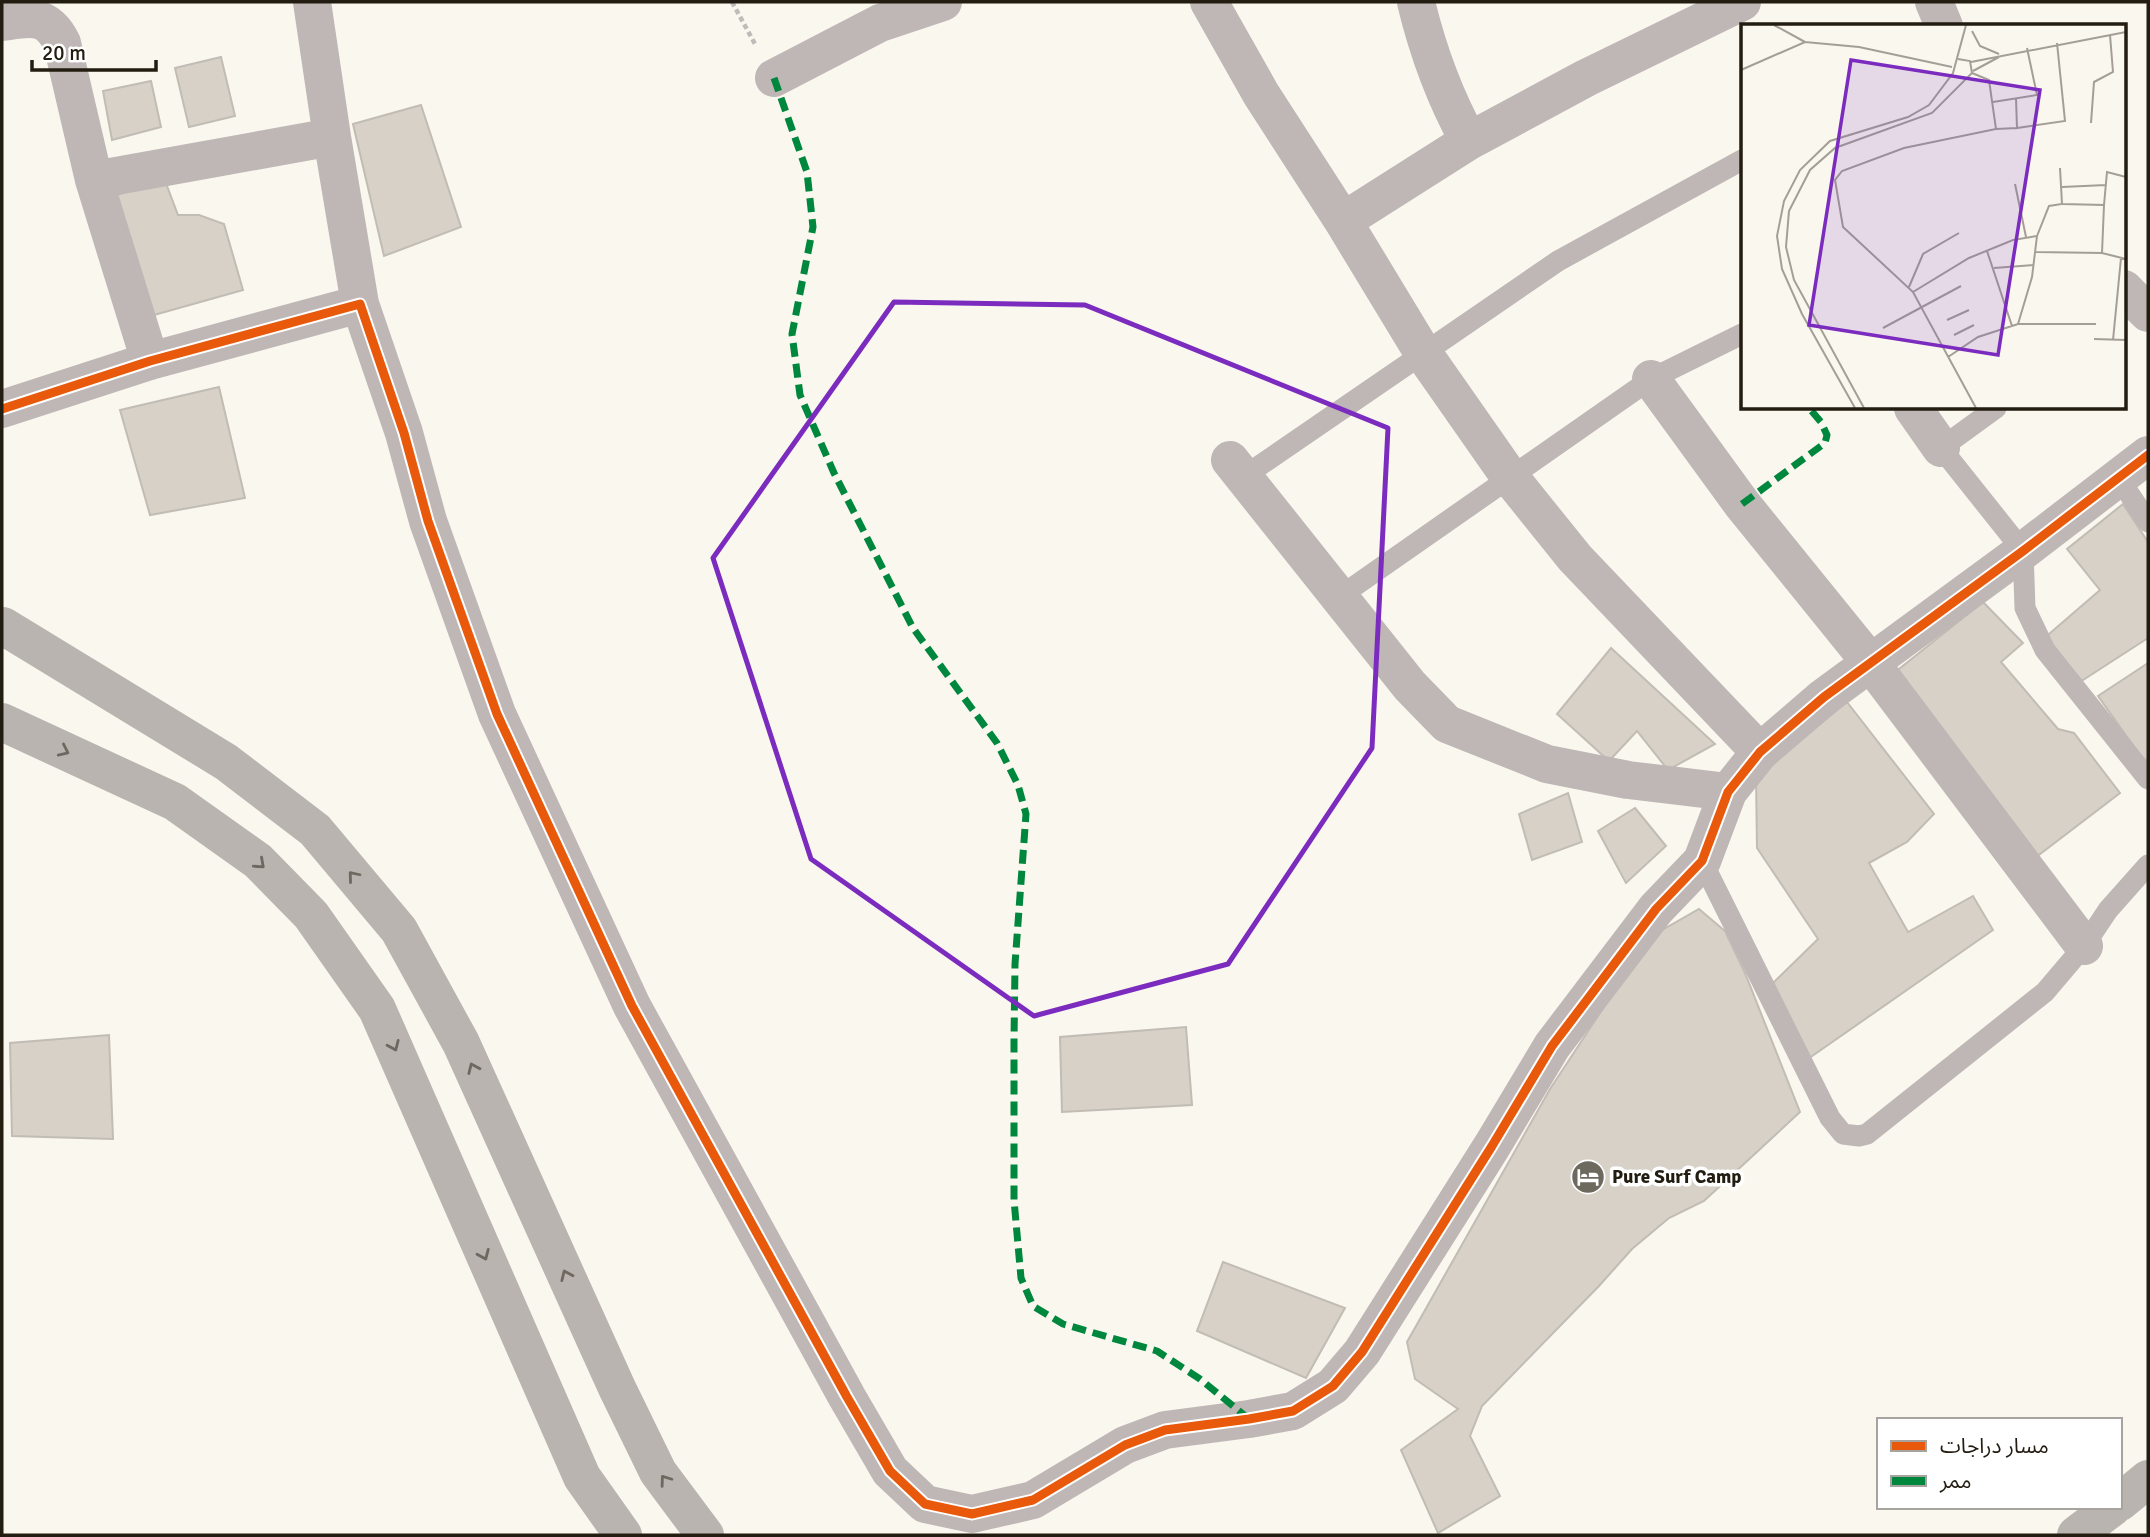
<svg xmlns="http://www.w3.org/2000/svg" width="2150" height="1537" viewBox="0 0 2150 1537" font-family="Signika,'Noto Sans Arabic',sans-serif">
<rect width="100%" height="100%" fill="#faf7ef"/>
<path fill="#d7d1c8" stroke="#c1bcb4" stroke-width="2" d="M221 57 235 116 189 127 175 68Z
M151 81 161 127 112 140 103 91Z
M421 105 461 227 384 256 353 124Z
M164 178 178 215H199L224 224 243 290 147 317 114 196Z
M219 387 245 498 150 515 120 410Z
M2123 504 2148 542V638L2080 682 2042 640 2100 590 2067 549Z
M1983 602 2023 643 2001 662 2058 729 2074 733 2120 793 2031 861 1889 677Z
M1611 648 1715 744 1668 770 1637 731 1609 761 1557 714Z
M2148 663V759L2145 762 2098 696Z
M1847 702 1934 814 1907 842 1869 863 1908 932 1973 896 1993 930 1805 1061 1773 983 1818 939 1757 848 1756 776Z
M1568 793 1582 842 1532 860 1519 814Z
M1635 808 1666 846 1626 883 1598 831Z
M1699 909 1725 931 1745 973 1800 1112 1704 1201 1669 1218 1632 1249 1599 1286 1482 1406 1470 1436 1500 1496 1438 1533 1401 1450 1458 1409 1415 1379 1407 1342 1550 1089 1650 937Z
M1186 1027 1192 1105 1062 1112 1060 1037Z
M109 1035 113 1139 12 1136 10 1043Z
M1223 1262 1345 1308 1306 1378 1197 1331Z"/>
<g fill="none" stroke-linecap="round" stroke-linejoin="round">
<path stroke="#bfbbb8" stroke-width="4.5" stroke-dasharray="5 3.5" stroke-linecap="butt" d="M732 2 755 44"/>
<path stroke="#beb7b5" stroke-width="21" d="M1996 408 1941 448 2023 551 2025 608 2045 650 2148 779
M1243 477 1558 261 1742 160
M2118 477 2148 522
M1339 597 1651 379 1742 334
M1702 861 1830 1118 1843 1134 1859 1136 1867 1134 2045 992 2084 946 2108 910 2148 865"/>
<path stroke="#beb7b5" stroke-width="38" d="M1209 2 1261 94 1343 221 1423 353 1509 476 1575 558 1760 752
M1416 2C1428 52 1444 96 1469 141
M1934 2 1944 26
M2 22C31 18 47 13 62 43L94 180 150 361
M774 78 880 23 943 2
M332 137 360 304
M94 180 332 137 312 2
M1343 221 1469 141 1586 78 1742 2
M2124 289 2148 313
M1651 379 1742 504 1870 662 2084 946
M1913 408 1941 448
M2 409 150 361 360 304 404 433 428 521 497 714 632 1006 847 1397 890 1471 925 1504 972 1514 1033 1500 1125 1445 1165 1430 1249 1419 1293 1411 1333 1386 1362 1352 1492 1146 1552 1046 1656 909 1702 861 1728 792 1760 752 1824 697 2023 551 2148 455
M1230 460 1410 686 1447 724 1547 764 1628 780 1728 792"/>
<path stroke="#bab4b0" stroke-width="38" d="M3 626 226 762 315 830 399 930 461 1043 617 1388 658 1472 705 1535
M2 722 175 802 258 861 311 915 377 1009 582 1477 623 1535
M2120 1502 2148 1479
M2076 1535 2113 1507"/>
<path stroke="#00873e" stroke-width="7" stroke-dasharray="14 7" stroke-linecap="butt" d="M774 78 807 172 813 227 792 334 800 395 834 473 913 628 997 743 1018 785 1026 814 1015 964 1014 1041V1200L1021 1278 1033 1306 1063 1324 1157 1351 1200 1379 1249 1419
M1742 504 1825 443 1827 435 1821 422 1809 408"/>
<g stroke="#fff" stroke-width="13">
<path id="cycleway" d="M2 409 150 361 360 304 404 433 428 521 497 714 632 1006 847 1397 890 1471 925 1504 972 1514 1033 1500 1125 1445 1165 1430 1249 1419 1293 1411 1333 1386 1362 1352 1492 1146 1552 1046 1656 909 1702 861 1728 792 1760 752 1824 697 2023 551 2148 455"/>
</g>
<use href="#cycleway" stroke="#e8590c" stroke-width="9"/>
</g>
<defs><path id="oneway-chevron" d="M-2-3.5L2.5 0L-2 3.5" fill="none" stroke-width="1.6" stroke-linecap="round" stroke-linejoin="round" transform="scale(1.75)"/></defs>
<g stroke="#6e6860">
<use href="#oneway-chevron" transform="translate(64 751) rotate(25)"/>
<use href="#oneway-chevron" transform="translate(260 864) rotate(42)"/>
<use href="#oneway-chevron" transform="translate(353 876) rotate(-130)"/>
<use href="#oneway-chevron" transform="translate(394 1046) rotate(66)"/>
<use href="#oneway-chevron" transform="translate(473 1068) rotate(-114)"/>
<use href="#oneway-chevron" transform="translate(484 1255) rotate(67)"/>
<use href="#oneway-chevron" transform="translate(566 1275) rotate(-114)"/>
<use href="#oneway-chevron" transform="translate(665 1480) rotate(-126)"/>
</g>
<path fill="none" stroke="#7b2cbf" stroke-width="5" stroke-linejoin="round" d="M894 302 1085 305 1388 428 1372 748 1228 964 1034 1016 811 859 713 558Z"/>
<defs>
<g id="hotel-disc" transform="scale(1.75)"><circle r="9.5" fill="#6e695f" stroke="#fff"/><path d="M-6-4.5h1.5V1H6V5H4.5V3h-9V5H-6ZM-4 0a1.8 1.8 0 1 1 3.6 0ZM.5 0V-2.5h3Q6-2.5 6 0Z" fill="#fff"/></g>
</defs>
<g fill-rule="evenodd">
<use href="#hotel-disc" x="1588" y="1177"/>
</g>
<g text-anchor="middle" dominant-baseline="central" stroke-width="7" stroke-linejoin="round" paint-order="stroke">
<g font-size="19" font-weight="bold" fill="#221c11" stroke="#fff" text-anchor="start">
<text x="1612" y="1177">Pure Surf Camp</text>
</g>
</g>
<g transform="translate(1741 24)">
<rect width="385" height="385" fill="#faf7ef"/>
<path fill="none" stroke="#a49f96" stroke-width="2" d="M33 1 64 18M231 7 239 22 258 30M230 38 385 8M0 46 64 18 118 23 211 43M232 47 258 33M231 49 248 56 255 105 163 124 101 147 94 156 102 203 172 268 235 384M275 74 276 104 324 97 316 19M252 78 296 71 286 24M350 99 353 58 372 48 369 11M255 105 276 104M274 160 285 213M321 163 365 161M321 180 363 181 361 229M363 181 366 148 385 153M296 212 308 182 321 180 319 144M246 227 271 302M295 228 361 229 385 235M253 244 293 241M168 263 182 230 218 209M172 268 228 234 272 216 296 212 291 253 277 300M206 296 228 286M142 304 220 262M213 311 233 301M353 315 385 316M372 316 380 234M207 333 237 313 277 300H355M114 384 61 290 41 245 36 212 43 177 59 146 89 117 167 93 188 81 212 49 225 1M123 384 53 256 45 223 48 187 69 146 94 124 191 89 231 49 229 37 217 35"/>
<path fill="#7b2cbf" fill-opacity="0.15" stroke="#7b2cbf" stroke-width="3.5" d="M110 36 299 66 257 331 68 301Z"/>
<rect width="385" height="385" fill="none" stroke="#221c11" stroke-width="3.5"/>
</g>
<rect width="2150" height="1537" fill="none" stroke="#221c11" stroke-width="7"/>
<rect x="1877" y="1418" width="245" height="91" fill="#ffffff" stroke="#a7a4a0" stroke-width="2"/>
<rect x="1891" y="1441" width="35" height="10" fill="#e8590c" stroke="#a7a4a0" stroke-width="2"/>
<text x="1940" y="1453" font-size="21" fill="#221c11">مسار دراجات</text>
<rect x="1891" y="1476" width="35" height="10" fill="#00873e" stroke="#a7a4a0" stroke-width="2"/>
<text x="1940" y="1488" font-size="21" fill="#221c11">ممر</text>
<path d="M32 60v10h124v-10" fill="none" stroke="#221c11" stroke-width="3.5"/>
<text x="42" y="60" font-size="21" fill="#221c11" stroke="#ffffff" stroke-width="5" paint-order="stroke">20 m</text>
</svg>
